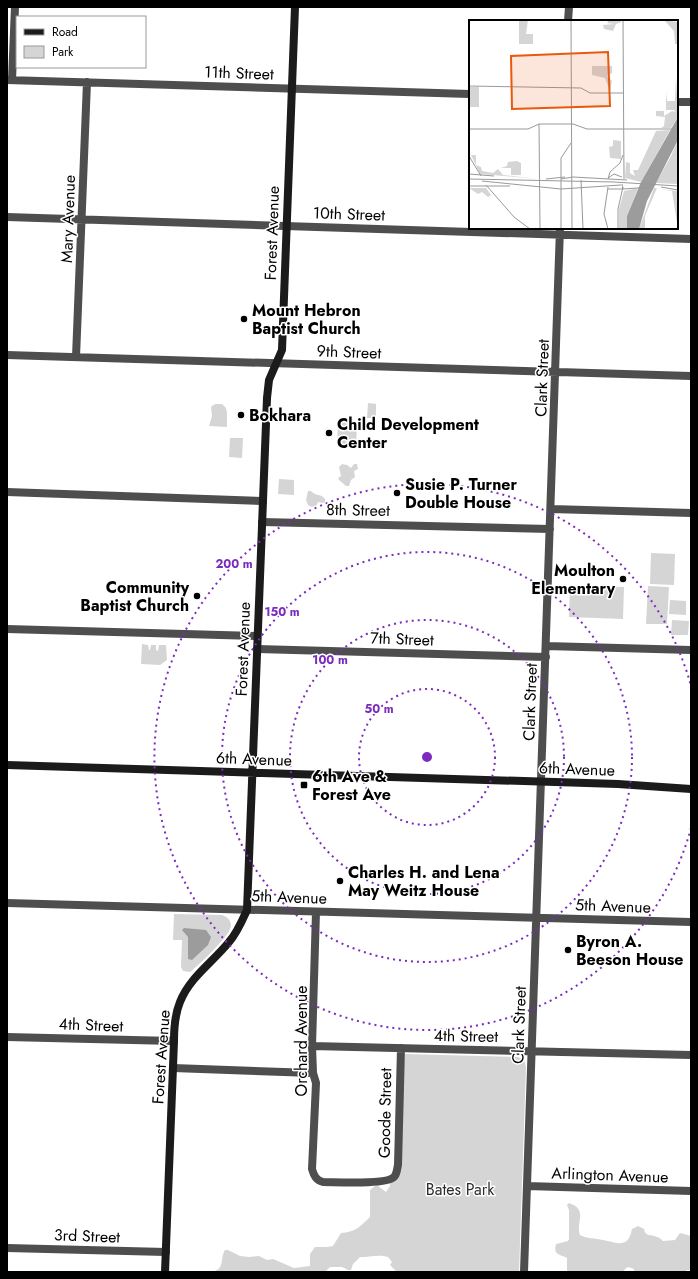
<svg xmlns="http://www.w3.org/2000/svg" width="698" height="1279" viewBox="0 0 698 1279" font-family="Jost,sans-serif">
<rect width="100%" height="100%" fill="#fff"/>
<path fill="#d5d5d5" d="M368 403 376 404V418H367Z
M222 404 226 408 227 413V427L209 426 212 416 211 407 215 404Z
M338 422 357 423 356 448 337 447Z
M230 438H243L242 458 229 457Z
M342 464 347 465 351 468 354 464H357L358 469 354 471 355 477 351 480 349 486H346L339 480 338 478 341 476 339 467Z
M279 479 294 480V495L278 494Z
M308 491H311C315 496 322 494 325 499V502L323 503 318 502 317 505 312 507 308 505 306 500Z
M651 553 675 554 674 585 650 584Z
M570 585 624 587 623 619 569 617Z
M648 586 669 587 667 624H646Z
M670 600 686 601V615L669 614Z
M672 620 689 621 688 635H671Z
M142 644 148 645 149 650H150L151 645H156V650L158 651 159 645H166L167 660 160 665 141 664Z
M174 914 222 915C228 917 233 922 230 929 227 938 198 966 190 972L183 971 181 967 182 940H173Z
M405 1054 518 1057 524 1060 526 1067 519 1272H397L390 1265 392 1262 388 1257C379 1254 370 1257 360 1257L353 1264 351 1270H348L342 1267H330L325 1272H210C226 1270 219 1260 225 1250H228L240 1256 249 1257 259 1256 267 1260 273 1259 294 1268 310 1266V1254L315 1247H327L333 1246 341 1233C355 1232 360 1227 370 1217V1190L375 1186H378L386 1192 390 1186V1183L393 1181Z
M569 1203C589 1210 575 1223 580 1235 587 1239 595 1238 603 1240 618 1243 628 1249 632 1229L638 1226 644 1229C645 1237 651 1234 657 1237 659 1237 662 1240 663 1241L675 1240 680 1233 691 1236V1270H687L685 1272 659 1271 657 1272H634V1269L628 1267 625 1269 623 1272H567V1258C559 1254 553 1255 556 1244L568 1241 569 1239V1210L567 1205Z"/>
<path fill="#9c9c9c" d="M184 928 206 930 211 937 208 945 192 960 188 959V937L182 930Z"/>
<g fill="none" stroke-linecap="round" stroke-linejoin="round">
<path stroke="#4e4e4e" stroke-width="8" d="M568 21 569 7
M7 80 470 94
M12 80 15 7
M677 102H691
M7 217 691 239
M7 355 691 376
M76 357 87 82
M7 492 263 501
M551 509 691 513
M262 522 550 529
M7 629 257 636
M546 646 691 650
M257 649 546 657
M7 903 691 922
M316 912 312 1046 313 1073 316 1083 312 1169C314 1176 316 1180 323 1182 336 1182 386 1185 394 1177 397 1174 397 1169 398 1165L401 1048
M7 1037 174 1041
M312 1046 691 1055
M173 1068 313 1073
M527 1186 691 1191
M7 1248 166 1252
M524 1272 560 228"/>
<path stroke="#1b1b1b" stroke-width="8" d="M7 765 618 784 691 789
M165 1272 174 1041C174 1028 175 1014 180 1002 190 977 212 963 229 942 237 933 242 921 247 910L267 398 269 380 282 350 295 7"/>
</g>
<g fill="none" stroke="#7b2cbf" stroke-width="2" stroke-dasharray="2 4">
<circle cx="427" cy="757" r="68"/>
<circle cx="427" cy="757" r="137"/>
<circle cx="427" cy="757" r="205"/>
<path d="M691 828A273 273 0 1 1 691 686"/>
</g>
<g fill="#000" stroke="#fff" stroke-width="1.5">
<circle cx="244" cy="319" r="4"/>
<circle cx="241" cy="415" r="4"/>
<circle cx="329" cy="433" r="4"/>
<circle cx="397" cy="493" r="4"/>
<circle cx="623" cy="579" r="4"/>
<circle cx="197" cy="596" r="4"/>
<rect x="300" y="781" width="8" height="8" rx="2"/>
<circle cx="340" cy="881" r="4"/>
<circle cx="568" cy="950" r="4"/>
</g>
<g text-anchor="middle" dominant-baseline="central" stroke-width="3" stroke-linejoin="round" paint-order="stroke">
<g font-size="16" fill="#000" stroke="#fff">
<text transform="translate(239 73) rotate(2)">11th Street</text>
<text transform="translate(349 214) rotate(2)">10th Street</text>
<text transform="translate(68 219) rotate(-88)">Mary Avenue</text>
<text transform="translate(272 233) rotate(-88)">Forest Avenue</text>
<text transform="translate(349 352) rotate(2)">9th Street</text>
<text transform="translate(542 378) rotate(-88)">Clark Street</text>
<text transform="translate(358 510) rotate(1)">8th Street</text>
<text transform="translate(402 639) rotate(2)">7th Street</text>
<text transform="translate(243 649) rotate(-88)">Forest Avenue</text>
<text transform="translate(530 702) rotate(-88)">Clark Street</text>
<text transform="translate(254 759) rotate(2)">6th Avenue</text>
<text transform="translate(577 769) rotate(2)">6th Avenue</text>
<text transform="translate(289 897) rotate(2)">5th Avenue</text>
<text transform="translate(613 906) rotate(2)">5th Avenue</text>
<text transform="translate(91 1025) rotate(2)">4th Street</text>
<text transform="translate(519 1025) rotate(-88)">Clark Street</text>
<text transform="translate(466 1036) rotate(1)">4th Street</text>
<text transform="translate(301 1041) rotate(-90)">Orchard Avenue</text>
<text transform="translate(161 1057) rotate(-86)">Forest Avenue</text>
<text transform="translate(385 1113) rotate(-89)">Goode Street</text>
<text transform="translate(610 1175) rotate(2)">Arlington Avenue</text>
<text transform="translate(87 1236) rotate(2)">3rd Street</text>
</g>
<g font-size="16" font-weight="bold" fill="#000" stroke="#fff" text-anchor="start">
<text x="252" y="310">Mount Hebron<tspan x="252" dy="18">Baptist Church</tspan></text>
<text x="249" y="415">Bokhara</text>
<text x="337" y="424">Child Development<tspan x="337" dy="18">Center</tspan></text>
<text x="405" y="484">Susie P. Turner<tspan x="405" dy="18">Double House</tspan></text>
<text x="615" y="570" text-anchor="end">Moulton<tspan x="615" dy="18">Elementary</tspan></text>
<text x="189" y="587" text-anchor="end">Community<tspan x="189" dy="18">Baptist Church</tspan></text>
<text x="312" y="776">6th Ave &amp;<tspan x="312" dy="18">Forest Ave</tspan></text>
<text x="348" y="872">Charles H. and Lena<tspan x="348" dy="18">May Weitz House</tspan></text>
<text x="576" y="941">Byron A.<tspan x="576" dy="18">Beeson House</tspan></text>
</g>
<g font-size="16" fill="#2c2c2c" stroke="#fff">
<text x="460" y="1189">Bates Park</text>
</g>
</g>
<g transform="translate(469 20)">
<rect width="209" height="209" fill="#fff"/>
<path d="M50 0H59L57 14H64V24H50ZM140 0H148L153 2 147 4 144 11 135 9 134 5 145 4 138 3ZM195 0 209 2V24H206L205 11ZM123 46H143V53L138 56 143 61 141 71 136 58 123 55ZM207 57 209 97 202 108H192L195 106 196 97 187 96V91H195V96L203 91 206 92 205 90H197V72L198 81H206ZM0 67H10V87H0ZM201 110 172 162 156 158 157 142 161 143V153L166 156 164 150H169L187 111ZM144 120 152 121V139L141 138 140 127 144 126ZM209 120V164L187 163 202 136ZM2 135H7V145L12 147 13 151 24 153 29 149 34 155 70 159 11 154ZM48 141 52 143V155H42V148H32L38 146 39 142ZM0 168H17L22 175 19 177 13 172 9 174ZM169 168 158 196V209H150V189L155 171ZM185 168H188L176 196V209H170ZM189 169 209 171V209L203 171Z" fill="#d5d5d5"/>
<path d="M209 97V120L178 181 170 209H158V196L172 162Z" fill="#9c9c9c"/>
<path fill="none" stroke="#999" stroke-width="1" d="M102 0 103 209M154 0 155 159M0 66 112 68 121 73H154M70 104 71 209M0 109H59L70 104H104L118 109H209M0 136 12 156M0 154 25 156M139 158 145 154 153 157M0 159 145 162 209 166M77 159 96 157M92 159 104 157 158 160M139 159 141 152 151 143 154 135M112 160 114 209M13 161 92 169 152 165M153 164 154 169 183 167M17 165 45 197 61 209M0 166H41M192 167 209 170M139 169H154M92 209V138L102 123M139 209 135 194 139 167M149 209V189L154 167"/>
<path fill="#e8590c" fill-opacity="0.15" stroke="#e8590c" stroke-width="2" d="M139 32 141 86 43 89 42 36Z"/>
<rect width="209" height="209" fill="none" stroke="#000" stroke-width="2"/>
</g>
<circle cx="427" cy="757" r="6" fill="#7b2cbf" stroke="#fff" stroke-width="2"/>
<g font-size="12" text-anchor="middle" font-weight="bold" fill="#7b2cbf" stroke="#fff" stroke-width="3" stroke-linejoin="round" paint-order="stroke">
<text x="234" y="568">200 m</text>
<text x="282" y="616">150 m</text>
<text x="330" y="664">100 m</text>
<text x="379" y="713">50 m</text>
</g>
<rect width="698" height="1279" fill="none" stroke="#000000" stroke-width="16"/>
<rect x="16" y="16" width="130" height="52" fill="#ffffff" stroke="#999999"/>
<rect x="24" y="29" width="20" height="6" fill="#1b1b1b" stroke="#999999"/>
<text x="52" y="36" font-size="12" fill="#000000">Road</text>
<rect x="24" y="46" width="20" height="12" fill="#d5d5d5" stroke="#999999"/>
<text x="52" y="56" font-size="12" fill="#000000">Park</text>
</svg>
